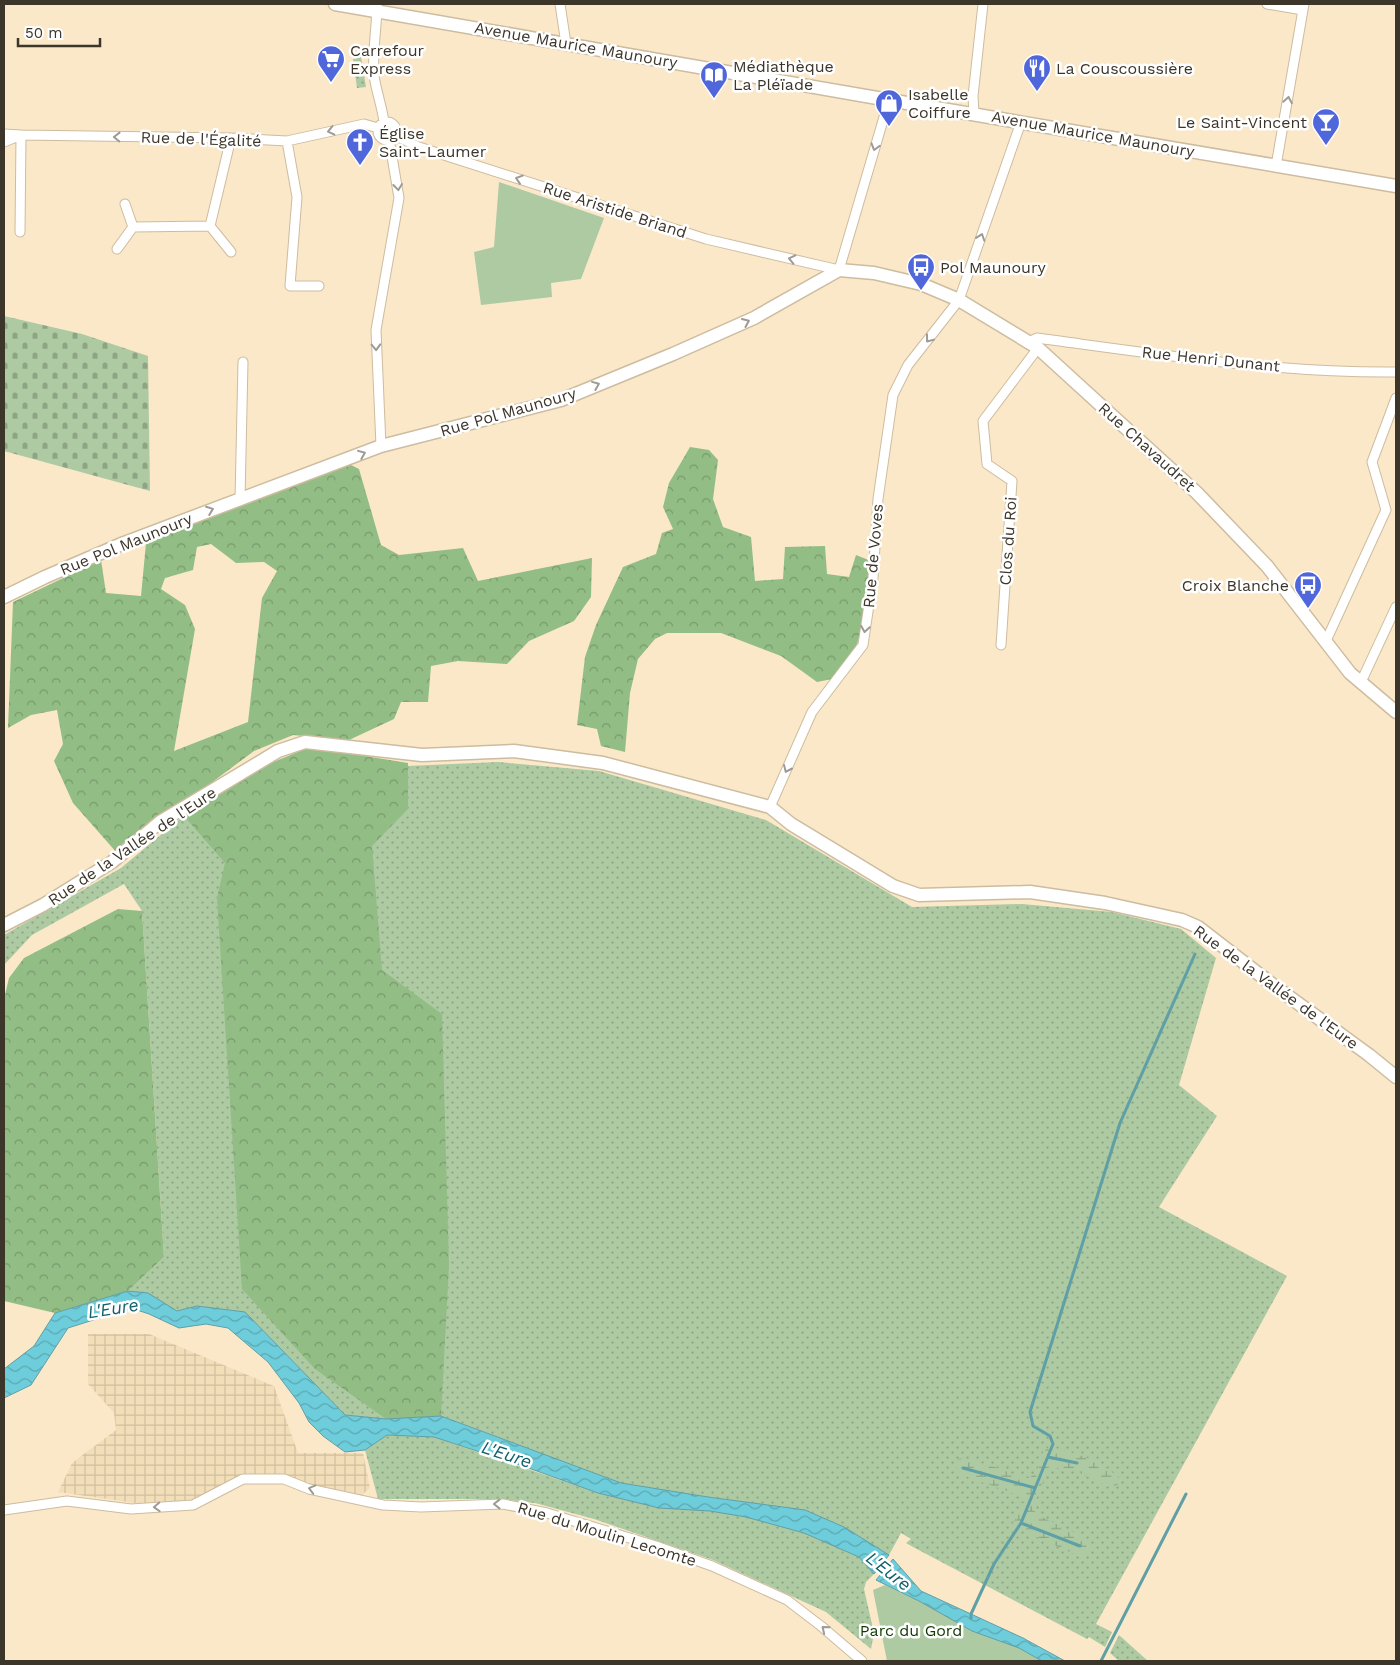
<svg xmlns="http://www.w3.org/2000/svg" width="1400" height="1665" viewBox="0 0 1400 1665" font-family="'Work Sans',sans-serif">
<defs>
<pattern id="industrial-grid" width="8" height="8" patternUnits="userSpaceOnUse" patternTransform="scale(1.25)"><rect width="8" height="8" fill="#f2deb8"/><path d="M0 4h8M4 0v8" fill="none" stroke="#d0bf9e"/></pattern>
<pattern id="grass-dots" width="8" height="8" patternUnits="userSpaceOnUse" patternTransform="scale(1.25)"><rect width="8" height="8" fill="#adcaa3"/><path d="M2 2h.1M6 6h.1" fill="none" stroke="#8ea585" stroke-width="1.8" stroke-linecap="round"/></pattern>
<pattern id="forest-crowns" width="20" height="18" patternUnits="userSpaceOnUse" patternTransform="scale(1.25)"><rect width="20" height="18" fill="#92bd84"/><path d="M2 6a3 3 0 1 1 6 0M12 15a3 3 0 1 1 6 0" fill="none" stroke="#789a6c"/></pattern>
<pattern id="wetland-marsh" width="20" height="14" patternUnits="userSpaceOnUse" patternTransform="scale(1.25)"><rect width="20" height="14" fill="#adcaa3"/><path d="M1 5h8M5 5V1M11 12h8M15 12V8" fill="none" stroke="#8ea585"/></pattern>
<pattern id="cemetery-stones" width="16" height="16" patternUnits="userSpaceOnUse" patternTransform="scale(1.25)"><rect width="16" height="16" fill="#adcaa3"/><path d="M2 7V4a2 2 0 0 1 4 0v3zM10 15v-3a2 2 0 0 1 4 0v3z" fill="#8ea585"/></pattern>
<pattern id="water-waves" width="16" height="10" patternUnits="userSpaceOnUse" patternTransform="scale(1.25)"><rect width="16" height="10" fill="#6ecddb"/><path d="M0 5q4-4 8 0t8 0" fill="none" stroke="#5ca7b2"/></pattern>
</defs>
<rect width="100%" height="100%" fill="#fae8c9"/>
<path fill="url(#industrial-grid)" d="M88 1334H149L274 1386 298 1453H363L370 1488 362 1495 310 1486 283 1475H242L192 1503 142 1504 58 1492 72 1463 116 1430 114 1413 88 1384Z"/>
<path fill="url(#grass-dots)" d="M361 57 366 87 357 88 353 59Z
M498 762 599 771 766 820 912 907 1022 904 1112 912 1181 929 1216 958 1179 1085 1217 1116 1159 1207 1287 1276 1096 1624 1112 1632 1105 1647 1089 1637 1087 1639 913 1547 906 1543 911 1539 901 1533 889 1555 844 1527 805 1510 708 1497 621 1483 442 1416 384 1419 345 1415 245 1312 197 1306 177 1311 148 1293 128 1291 164 1257 142 911 124 884 32 935 4 965V935L121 868 193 808 292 771Z
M387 1435 434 1437 598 1493 659 1508 712 1511 747 1517 804 1533 859 1557 874 1574 866 1582 864 1589 874 1633 871 1649 826 1612 713 1560 594 1519 535 1503 500 1499H378L365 1450Z
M1119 1635 1148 1661H1119L1110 1653Z"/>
<path fill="url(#forest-crowns)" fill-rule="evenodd" d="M690 447 709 450 718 460 713 499 723 527 751 537 755 581 783 579 785 547 825 546 827 574 849 577 856 555 871 561 862 628 856 647 832 679 817 682 781 656 721 633H667L655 639 638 659 630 693 625 752 601 746 597 729 577 725 585 657 596 625 623 567 656 554 662 533 673 529 663 507 669 483Z
M347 463 359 469 381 545 399 555 463 548 478 581 592 558 591 597 574 621 529 641 507 664 458 661 431 666 428 702H401L394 719 349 740 293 735 254 751 117 853 73 803 54 761 63 744 57 710 31 715 8 728 13 602 101 560 106 593 141 596 146 543 200 519ZM211 544 236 563 264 562 277 571 262 598 248 722 174 751 195 629 185 605 161 589 165 578 193 570 197 547Z
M310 747 408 763V809L372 846 382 970 442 1014 449 1265 441 1416 386 1419 315 1369 242 1289 217 898 225 863 184 816 266 765Z
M118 909 142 911 164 1257 128 1291 55 1313 4 1301V999L9 978 24 958Z"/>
<path fill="url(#wetland-marsh)" d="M1049 1447C1074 1452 1099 1460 1118 1477V1485L1111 1487C1092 1480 1069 1463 1048 1469L1032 1509 1040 1516 1087 1539 1091 1548 1089 1553 1076 1555 1026 1532 1011 1527 1021 1507 1022 1502 1018 1495 962 1475C957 1470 955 1467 957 1459L964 1458 1001 1469 1022 1478H1029L1036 1473 1043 1452Z"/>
<path fill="url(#cemetery-stones)" d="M4 316 82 334 148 356 150 491 4 451Z"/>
<path fill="#adcaa3" d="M499 182 604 218 581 279 551 283 552 297 481 305 474 252 494 247Z
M885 1585 919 1601 972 1631 1019 1648 1042 1661H887L873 1590Z"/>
<path fill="url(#water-waves)" stroke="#5f9fa6" d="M128 1291 148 1293 177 1311 197 1306 245 1312 345 1415 386 1419 441 1416 621 1483 708 1497 805 1510 844 1527 889 1555 874 1574 859 1557 804 1533 746 1517 710 1511 659 1508 598 1493 523 1466 434 1437 387 1435 365 1450 345 1452 323 1436 309 1422 299 1403 268 1362 228 1328 206 1324 179 1328 149 1314 131 1308 68 1328 31 1385 4 1398V1369L34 1346 55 1313Z
M893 1559 921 1591 1023 1638 1065 1661H1042L1019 1648 972 1631 919 1601 876 1580Z"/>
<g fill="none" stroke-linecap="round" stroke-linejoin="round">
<path stroke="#5f9fa6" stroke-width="3" d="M1048 1457 1077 1463
M963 1468 1035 1488
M1021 1523 1080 1546
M971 1618V1614L994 1564 1021 1523 1053 1444 1050 1436 1033 1426 1030 1412 1120 1123 1195 954
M1101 1661 1186 1494"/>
<g stroke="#cdbc9f" stroke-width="11">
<path id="street" d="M377 4C377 27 372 52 374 75 376 91 382 106 384 122
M560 4 566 44
M1267 4 1303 10
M974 114 973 96 983 4
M378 131a9 9 0 1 1 18 0a9 9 0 1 1-18 0Z
M4 134 21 135 20 232
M394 135 419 147 706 239 839 270 889 100
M287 141 297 197 290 286H319
M4 142 21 135 231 138 287 141 364 124 378 128
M1276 166 1304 4
M125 204 133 227 210 226 231 138
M210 226 231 252
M117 249 133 227
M1027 343 1037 338C1156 354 1276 373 1396 372
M381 446 376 330 399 198 389 139
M240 499 243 362
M1326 641 1386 510 1372 462 1396 398
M1001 645 1012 481 987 464 983 421 1038 348
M1361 682 1396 607
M770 807 812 712 863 645 873 578 878 499 893 395 908 365 959 300 1021 122
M4 1510 67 1501 131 1509 193 1505 243 1479H284L309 1489 383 1505 421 1507 503 1504 547 1513 656 1546 712 1566 787 1600 821 1626 862 1661"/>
</g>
<g stroke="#cdbc9f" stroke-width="15">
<path id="secondary" d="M335 4 889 100 1396 186
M4 597 45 577 124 543 381 446 561 400 673 354 754 318 839 270 874 273 921 284 959 300 1038 348 1197 493 1267 566 1350 673 1396 712
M4 925 43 905 112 862 160 822 278 751 305 742 422 755 514 751 603 763 770 807 791 824 893 886 919 895 1030 892 1105 903 1182 920 1198 927 1273 985 1369 1055 1396 1077"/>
</g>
<use href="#street" stroke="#fff" stroke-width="9"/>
<use href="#secondary" stroke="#fff" stroke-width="12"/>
</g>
<defs><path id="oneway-chevron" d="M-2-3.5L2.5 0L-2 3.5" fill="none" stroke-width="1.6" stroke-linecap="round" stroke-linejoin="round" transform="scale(1.25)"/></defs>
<g stroke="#9e9a94">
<use href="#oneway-chevron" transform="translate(1288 100) rotate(-80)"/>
<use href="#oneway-chevron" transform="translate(331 131) rotate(167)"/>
<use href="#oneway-chevron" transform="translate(117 137) rotate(-179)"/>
<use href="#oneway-chevron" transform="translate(875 147) rotate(106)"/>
<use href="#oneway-chevron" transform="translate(519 179) rotate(-162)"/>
<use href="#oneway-chevron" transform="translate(398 187) rotate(83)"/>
<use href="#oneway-chevron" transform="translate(981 237) rotate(-71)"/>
<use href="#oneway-chevron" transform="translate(792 259) rotate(-167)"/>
<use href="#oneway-chevron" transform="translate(746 322) rotate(-24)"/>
<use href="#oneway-chevron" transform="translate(929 339) rotate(127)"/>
<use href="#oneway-chevron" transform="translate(376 347) rotate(88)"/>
<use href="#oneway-chevron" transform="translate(596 385) rotate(-22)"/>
<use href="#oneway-chevron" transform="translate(362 454) rotate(-22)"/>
<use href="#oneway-chevron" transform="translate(210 510) rotate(-21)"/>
<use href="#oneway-chevron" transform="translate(865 629) rotate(99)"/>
<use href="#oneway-chevron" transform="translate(787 769) rotate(114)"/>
<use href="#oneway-chevron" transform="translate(312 1489) rotate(-165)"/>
<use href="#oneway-chevron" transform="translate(497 1504) rotate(180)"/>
<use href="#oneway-chevron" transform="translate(157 1507) rotate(177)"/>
<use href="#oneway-chevron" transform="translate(825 1629) rotate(-141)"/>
</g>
<defs>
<g id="supermarket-pin" transform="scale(1.4375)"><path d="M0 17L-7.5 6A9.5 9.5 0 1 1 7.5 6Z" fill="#5067dc" stroke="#fff"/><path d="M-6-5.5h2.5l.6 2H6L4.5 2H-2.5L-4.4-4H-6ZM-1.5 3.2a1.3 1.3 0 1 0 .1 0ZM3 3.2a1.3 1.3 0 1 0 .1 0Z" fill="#fff"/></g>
<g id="restaurant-pin" transform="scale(1.4375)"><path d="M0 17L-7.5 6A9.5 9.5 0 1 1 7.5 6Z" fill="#5067dc" stroke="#fff"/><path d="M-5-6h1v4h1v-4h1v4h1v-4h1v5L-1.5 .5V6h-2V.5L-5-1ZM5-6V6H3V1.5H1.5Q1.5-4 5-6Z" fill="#fff"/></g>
<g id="library-pin" transform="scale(1.4375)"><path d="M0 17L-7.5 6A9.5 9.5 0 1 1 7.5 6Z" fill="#5067dc" stroke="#fff"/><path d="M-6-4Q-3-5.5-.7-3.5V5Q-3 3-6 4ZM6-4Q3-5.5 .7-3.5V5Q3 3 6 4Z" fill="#fff"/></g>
<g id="shop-pin" transform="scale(1.4375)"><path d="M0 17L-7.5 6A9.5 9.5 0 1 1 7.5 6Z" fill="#5067dc" stroke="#fff"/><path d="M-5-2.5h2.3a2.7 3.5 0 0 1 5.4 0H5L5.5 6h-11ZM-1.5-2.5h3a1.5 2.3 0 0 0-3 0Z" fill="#fff"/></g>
<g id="bar-pin" transform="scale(1.4375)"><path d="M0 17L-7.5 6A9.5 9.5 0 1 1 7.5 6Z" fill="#5067dc" stroke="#fff"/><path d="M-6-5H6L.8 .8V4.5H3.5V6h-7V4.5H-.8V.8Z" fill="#fff"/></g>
<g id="church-pin" transform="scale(1.4375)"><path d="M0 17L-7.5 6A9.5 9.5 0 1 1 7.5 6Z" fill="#5067dc" stroke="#fff"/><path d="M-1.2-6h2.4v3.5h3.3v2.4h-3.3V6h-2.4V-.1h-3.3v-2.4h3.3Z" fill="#fff"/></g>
<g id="bus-pin" transform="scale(1.4375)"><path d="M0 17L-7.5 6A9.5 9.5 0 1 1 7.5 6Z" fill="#5067dc" stroke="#fff"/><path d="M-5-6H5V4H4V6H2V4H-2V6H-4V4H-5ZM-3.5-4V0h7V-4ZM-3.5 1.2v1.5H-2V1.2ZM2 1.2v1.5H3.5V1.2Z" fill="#fff"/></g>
</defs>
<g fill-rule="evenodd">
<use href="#supermarket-pin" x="331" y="59"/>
<use href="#restaurant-pin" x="1037" y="68"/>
<use href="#library-pin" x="714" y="75"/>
<use href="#shop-pin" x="889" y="103"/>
<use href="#bar-pin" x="1326" y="122"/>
<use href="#church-pin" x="360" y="142"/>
<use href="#bus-pin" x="921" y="267"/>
<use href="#bus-pin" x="1308" y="585"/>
</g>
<g text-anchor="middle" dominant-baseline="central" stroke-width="5" stroke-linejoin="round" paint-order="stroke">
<g font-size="16" fill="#3c3529" stroke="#fff">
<text transform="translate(576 45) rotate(10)">Avenue Maurice Maunoury</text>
<text transform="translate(1093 134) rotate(10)">Avenue Maurice Maunoury</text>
<text transform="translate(201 139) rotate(2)">Rue de l'Égalité</text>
<text transform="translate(615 210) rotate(18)">Rue Aristide Briand</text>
<text transform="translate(1211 359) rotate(6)">Rue Henri Dunant</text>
<text transform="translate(508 412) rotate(-16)">Rue Pol Maunoury</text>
<text transform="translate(1147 447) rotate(42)">Rue Chavaudret</text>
<text transform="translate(1008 541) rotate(-86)">Clos du Roi</text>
<text transform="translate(126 544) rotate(-22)">Rue Pol Maunoury</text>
<text transform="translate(873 556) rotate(-85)">Rue de Voves</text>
<text transform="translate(132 846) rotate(-34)">Rue de la Vallée de l'Eure</text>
<text transform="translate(1276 987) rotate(36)">Rue de la Vallée de l'Eure</text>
<text transform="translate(607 1534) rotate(17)">Rue du Moulin Lecomte</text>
</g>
<g font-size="16" fill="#3c3529" stroke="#fff" text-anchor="start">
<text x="350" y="50">Carrefour<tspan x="350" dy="18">Express</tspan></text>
<text x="733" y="66">Médiathèque<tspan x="733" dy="18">La Pléïade</tspan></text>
<text x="1056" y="68">La Couscoussière</text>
<text x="908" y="94">Isabelle<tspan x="908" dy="18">Coiffure</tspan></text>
<text x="1307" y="122" text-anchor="end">Le Saint-Vincent</text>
<text x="379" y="133">Église<tspan x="379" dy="18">Saint-Laumer</tspan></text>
<text x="940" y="267">Pol Maunoury</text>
<text x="1289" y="585" text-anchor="end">Croix Blanche</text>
</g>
<g font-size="16" fill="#103800" stroke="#fff">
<text x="911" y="1630">Parc du Gord</text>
</g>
<g font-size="18" font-style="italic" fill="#10616b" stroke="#fff">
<text transform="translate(113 1308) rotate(-9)">L'Eure</text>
<text transform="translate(507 1454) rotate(18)">L'Eure</text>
<text transform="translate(889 1571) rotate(38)">L'Eure</text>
</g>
</g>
<rect width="1400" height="1665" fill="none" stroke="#3c3529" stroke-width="10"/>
<path d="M18 38v8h82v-8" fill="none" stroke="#3c3529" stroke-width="2.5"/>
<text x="25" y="38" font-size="15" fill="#3c3529" stroke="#ffffff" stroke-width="4" paint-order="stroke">50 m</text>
</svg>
